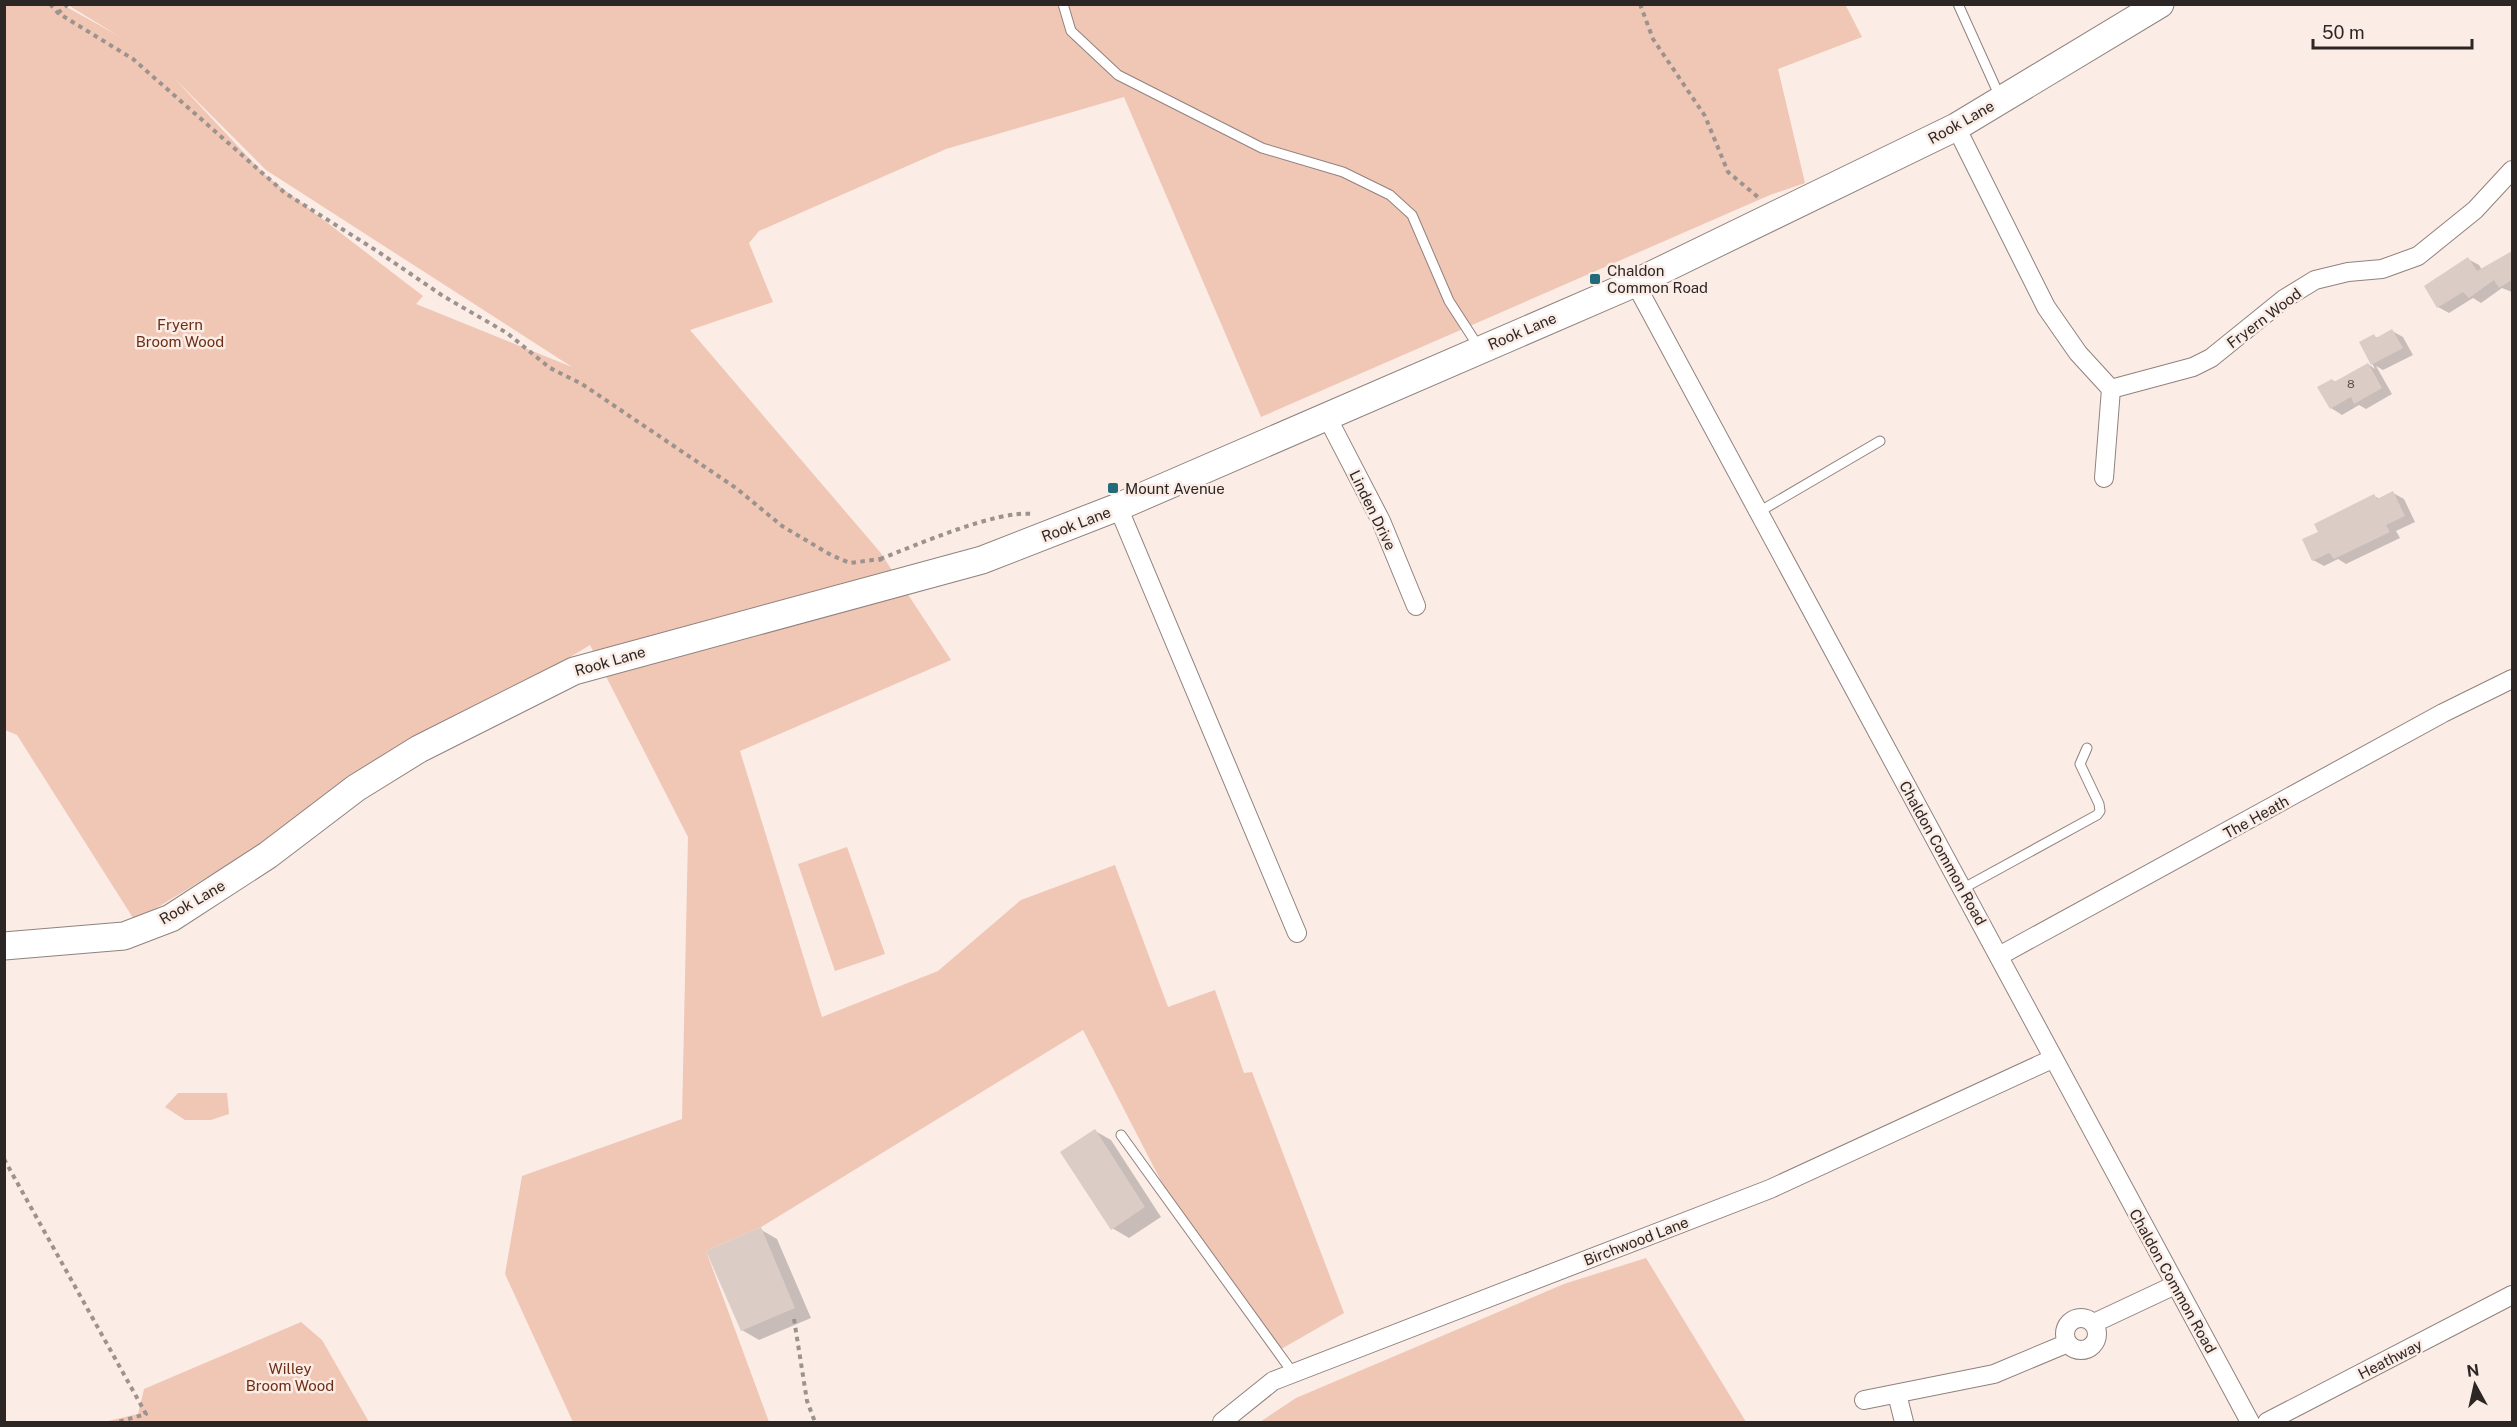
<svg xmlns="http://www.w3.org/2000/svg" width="2517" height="1427" viewBox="0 0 2517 1427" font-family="'Public Sans',sans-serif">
<rect width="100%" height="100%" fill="#fbece6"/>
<path fill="#f0c6b5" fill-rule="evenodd" d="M1845 4 1862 37 1778 69 1805 183 1770 195 1261 417 1124 97 946 149 759 231 749 243 773 302 690 330 880 552 951 660 740 751 822 1017 938 971 1021 900 1115 865 1168 1007 1215 990 1244 1073 1252 1072 1344 1313 1276 1352 1176 1210 1083 1030 761 1227 706 1251 769 1422H573L505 1274 522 1176 682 1119 688 837 590 645 135 921 17 735 5 730V5H63L117 35 68 5ZM173 77 266 170 572 367 416 304 423 296 265 175Z
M847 847 885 954 835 971 798 864Z
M178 1093H227L229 1114 211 1120H185L165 1107Z
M1646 1258 1746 1422H1260L1296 1398 1564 1284Z
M301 1322 322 1340 369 1422H104L138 1414 144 1389Z"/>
<path fill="#0003" d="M2512 253V292L2502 288 2481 303 2473 298 2449 313 2438 307 2468 259 2479 265 2482 270Z
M2392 331 2403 337 2413 355 2383 370 2376 366 2392 394 2366 409 2359 405 2342 415 2331 408 2332 380 2336 382 2368 364 2375 369 2361 343 2374 336 2378 338Z
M2393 493 2404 499 2415 522 2396 531 2400 538 2346 564 2338 559 2324 566 2313 560 2320 532 2374 496 2380 499Z
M1095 1131 1111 1140 1161 1217 1129 1238 1112 1228Z
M760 1229 777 1239 811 1318 759 1340 742 1330Z"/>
<path fill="#dbccc6" d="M2512 251V280L2499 288 2494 280 2469 298 2463 292 2437 308 2424 286 2468 257 2477 271Z
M2392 329 2403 348 2371 365 2359 342 2374 334 2376 338Z
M2368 363 2382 388 2354 404 2351 397 2330 409 2317 387 2332 379 2334 382Z
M2393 491 2405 516 2386 525 2390 532 2334 559 2329 553 2312 561 2302 539 2318 532 2314 524 2374 494 2377 499Z
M1095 1129 1145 1207 1111 1230 1060 1152Z
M761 1227 795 1308 741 1331 706 1251Z"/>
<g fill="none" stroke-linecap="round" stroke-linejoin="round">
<g stroke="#90827d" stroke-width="11">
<path id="lane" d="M1063 4 1071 31 1118 75 1262 148 1343 172 1390 195 1412 215 1449 301 1480 349
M1958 4 2000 97
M1757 513 1880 441
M1962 889 2097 815 2100 811 2099 804 2080 764 2087 748
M1121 1135 1293 1373"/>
</g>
<g stroke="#90827d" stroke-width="20">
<path id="street" d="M1956 127 2046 307 2078 353 2111 389 2193 367 2211 358 2284 299 2315 280 2348 272 2382 269 2418 256 2475 210 2512 170
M1635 283 2250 1422
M1326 415 1381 521 1416 606
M2104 478 2111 389
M1118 507 1297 933
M1999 956 2443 713 2512 679
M2065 1334a16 16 0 1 1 32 0a16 16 0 1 1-32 0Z
M2094 1323 2175 1285
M1897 1394 1904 1422
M1864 1400 1994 1374 2068 1343
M1222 1422 1273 1381 1770 1189 2052 1059
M2267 1422 2512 1295"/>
</g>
<g stroke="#90827d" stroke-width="29">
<path id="secondary" d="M4 946 124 936 171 918 268 855 356 788 419 749 574 671 982 560 1118 507 1635 283 1956 127 2160 4"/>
</g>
<path stroke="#9d938e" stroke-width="4" stroke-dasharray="4.5 4.5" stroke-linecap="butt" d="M50 4 58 13 133 59 285 193 377 251 443 296 507 333 550 368 582 384 736 488 782 526 831 555 850 563 880 559 883 565
M1640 4 1653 39 1705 116 1728 172 1759 198
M58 13 68 4
M880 559C917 545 996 510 1032 514
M4 1159 146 1414 118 1422
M794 1319 807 1401 815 1422"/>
<use href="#lane" stroke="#fff" stroke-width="9"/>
<use href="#street" stroke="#fff" stroke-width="18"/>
<use href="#secondary" stroke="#fff" stroke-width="27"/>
</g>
<g fill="#246b79" stroke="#fbece6" stroke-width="2">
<rect x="1589" y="273" width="12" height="12" rx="3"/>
<rect x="1107" y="482" width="12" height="12" rx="3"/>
</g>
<g text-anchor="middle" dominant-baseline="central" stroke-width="5" stroke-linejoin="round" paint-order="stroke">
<g font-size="12" fill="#58504d">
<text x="2351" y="384">8</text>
</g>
<g font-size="15" fill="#2c2725" stroke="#fbece6">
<text transform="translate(1961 122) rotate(-29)">Rook Lane</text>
<text transform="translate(2264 318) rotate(-37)">Fryern Wood</text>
<text transform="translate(1522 331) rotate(-23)">Rook Lane</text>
<text transform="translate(1373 510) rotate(64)">Linden Drive</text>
<text transform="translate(1076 524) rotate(-21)">Rook Lane</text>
<text transform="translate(610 661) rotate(-16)">Rook Lane</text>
<text transform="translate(2256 817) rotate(-29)">The Heath</text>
<text transform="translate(1943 853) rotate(61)">Chaldon Common Road</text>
<text transform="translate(192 902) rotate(-30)">Rook Lane</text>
<text transform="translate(1636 1241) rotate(-21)">Birchwood Lane</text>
<text transform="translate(2173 1281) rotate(61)">Chaldon Common Road</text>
<text transform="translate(2390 1359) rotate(-27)">Heathway</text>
</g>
<g font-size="15" fill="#2c2725" stroke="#fbece6" text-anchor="start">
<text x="1607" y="270">Chaldon<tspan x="1607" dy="17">Common Road</tspan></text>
<text x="1125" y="488">Mount Avenue</text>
</g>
<g font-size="15" fill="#6b2e14" stroke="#fbece6">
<text x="180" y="324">Fryern<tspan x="180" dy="17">Broom Wood</tspan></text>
<text x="290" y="1368">Willey<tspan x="290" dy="17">Broom Wood</tspan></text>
</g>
</g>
<rect width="2517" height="1427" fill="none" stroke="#2c2725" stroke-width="12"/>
<g transform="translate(2475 1385) rotate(352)" stroke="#fbece6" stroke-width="4.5" paint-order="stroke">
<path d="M0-4.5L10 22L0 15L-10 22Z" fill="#2c2725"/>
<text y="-9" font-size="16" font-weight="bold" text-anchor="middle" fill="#2c2725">N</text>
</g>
<path d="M2313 39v9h159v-9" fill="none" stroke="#2c2725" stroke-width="3"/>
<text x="2322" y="39" font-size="18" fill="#2c2725" stroke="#fbece6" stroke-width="4.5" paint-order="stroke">50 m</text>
</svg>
